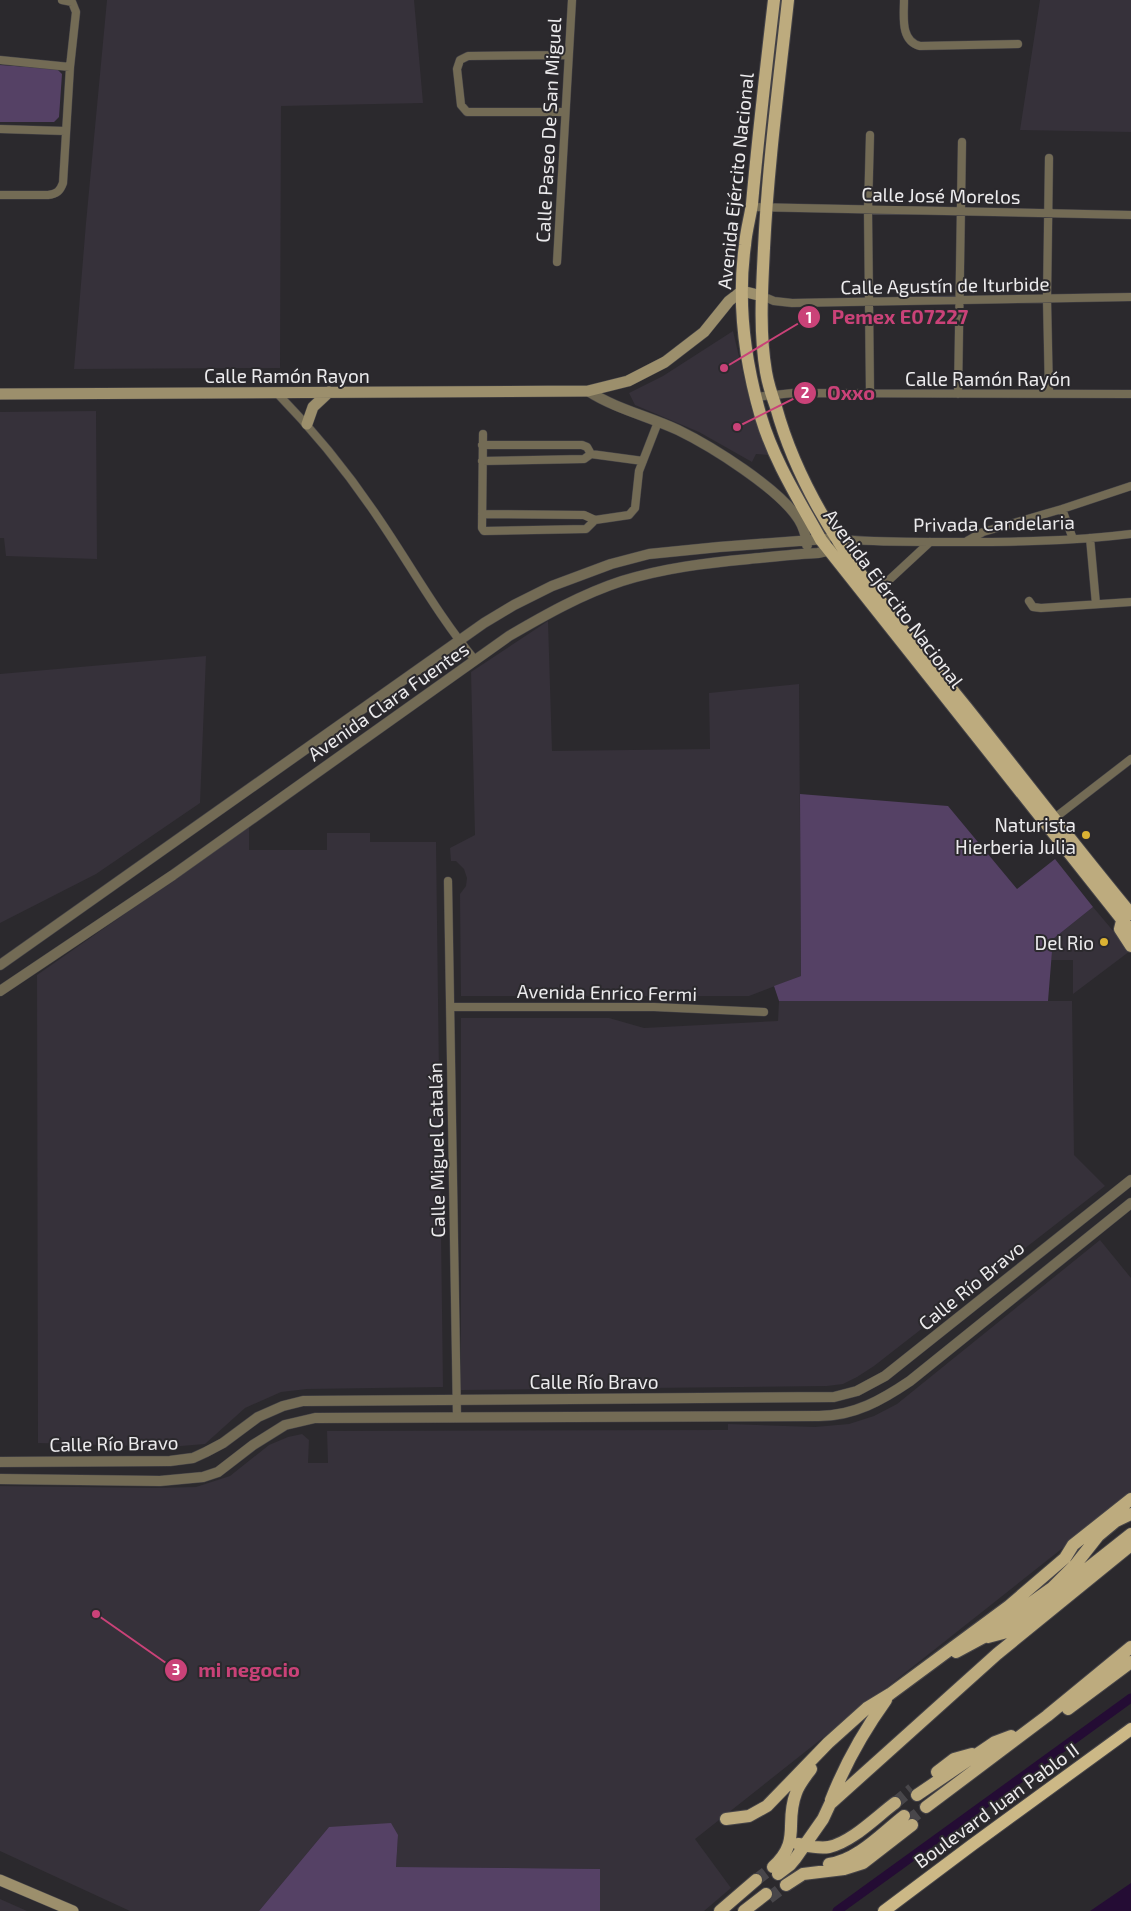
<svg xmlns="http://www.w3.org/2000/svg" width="1131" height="1911" viewBox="0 0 1131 1911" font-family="'Exo 2',sans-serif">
<rect width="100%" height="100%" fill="#2b292d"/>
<path fill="#36313a" d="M107 0H414L423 103 281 106 280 368 74 369 86 223Z
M1040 0H1131V132L1020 130Z
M733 331 751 408 770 455 756 454 752 462 699 432 635 405 629 393 663 376Z
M96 411 97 559 6 556 4 538H0V412Z
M548 621 552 751 710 749 709 693 799 684 801 976 749 996H461L460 894 466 886 467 878 464 869 456 861H451L450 848 475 835 471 672Z
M206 656 200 803 96 874 0 923V674Z
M249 827V850H327V833H370V842H436L443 1387 307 1389 281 1392 245 1408 205 1444 169 1447 38 1443 37 975Z
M1093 907 1130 951 1073 994V960H1051L1053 939Z
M779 1001H1072L1074 1155 1105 1186 874 1366 857 1377 843 1384 827 1386 461 1390V1018H609L644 1028 778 1021Z
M1100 1240 1131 1278V1494L695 1839 731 1888 704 1911H600V1869L396 1867 398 1835 329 1827 259 1911H130L0 1851V1486L154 1488 196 1487 230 1476 269 1445 288 1437 302 1434 309 1440 308 1463H328L327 1431 728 1430V1424L815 1427 849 1424 874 1416 897 1404Z
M0 1899 27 1911H0Z"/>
<path fill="#554165" d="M0 65 57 69 62 74 59 117 54 122H0Z
M800 794 948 806 1017 889 1055 859 1093 907 1053 939 1048 1001H779L774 986 801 976Z
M391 1823 398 1835 396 1867 600 1869V1911H259L329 1827Z"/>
<path fill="#240c34" d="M1131 1883V1911H1090L1093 1909Z"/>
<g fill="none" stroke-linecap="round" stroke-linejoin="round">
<path stroke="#240c34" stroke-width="9" d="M837 1911 1131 1698"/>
<path stroke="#48464a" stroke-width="12" stroke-dasharray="12 6" stroke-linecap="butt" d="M895 1803 912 1789
M908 1821 926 1807
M756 1880 773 1867
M769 1898 786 1885"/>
<g stroke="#464448" stroke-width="9">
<path id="minor" d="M904 0C904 16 900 41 920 46L1018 44
M0 60 70 67
M565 112H467L461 105 457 69 460 60 468 56 568 55
M0 129 65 131
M0 195H48C57 194 60 191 63 183L70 67 76 12 72 2 62 0
M751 207 1131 215
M557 262 572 0
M762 296 774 301 792 303 1131 297
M276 392C314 431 349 474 379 519 411 566 439 617 475 660
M870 393 868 210 870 135
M958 394 962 142
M1049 394 1047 299 1049 158
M756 397 793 393 1131 394
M483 434 482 528 484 531 586 529 595 520
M482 445H582L587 447 591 454
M591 454 643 461
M482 461 584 459 591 454
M1062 509 1131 486
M482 514 584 515 595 520 629 515 635 508 639 471 658 422
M836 538C869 543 902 541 935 542 1000 542 1067 542 1131 534
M1090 538 1096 604
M967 541 983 532 1062 509 1073 539
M875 593 930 542
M1029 601 1033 607 1041 608 1131 602
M1052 820 1131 759
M448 881 457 1418
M450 1007H654L764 1012"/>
</g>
<g stroke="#464448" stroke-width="11">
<path id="tertiary" d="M588 391C616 409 648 416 678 430 711 446 780 489 799 520 804 528 806 536 807 545
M0 965 484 623 514 605 552 586 611 564 649 554 719 547 826 539
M0 991 173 875 509 636C545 615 582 594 622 581 664 568 706 563 749 559 772 557 795 554 818 553L836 549
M0 1462 170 1461 193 1458 206 1452 223 1443 258 1417 283 1406 303 1401 834 1397 857 1391 885 1376 1131 1180
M0 1479 160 1481 203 1477 218 1472 253 1445 285 1425 315 1418 819 1416C854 1416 882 1400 910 1381L1131 1203"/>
</g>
<g stroke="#464448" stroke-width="12">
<path id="secondary" d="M0 394 588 391 628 381 665 362 704 332 729 301 742 291 762 296
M307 424 313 407 329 392
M0 1880 73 1911"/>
</g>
<g stroke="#464448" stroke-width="14">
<path id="primary" d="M774 0C766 68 758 136 752 204 750 218 746 231 745 245 737 302 745 362 761 417 774 461 799 500 821 540L1131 931
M788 0C779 83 768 165 764 248 762 289 759 331 766 372 768 384 772 396 776 407 808 524 892 615 966 707 1021 776 1075 846 1131 914
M1122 921 1120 929 1131 946
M988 1637 1007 1632 1131 1534
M956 1652 982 1638 1052 1588 1076 1564 1098 1536 1116 1521 1131 1514
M1068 1709 1131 1662
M937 1772 954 1759 972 1754
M917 1795 995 1742 1011 1736
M831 1800C845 1764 863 1732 886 1700
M926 1807 1047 1716 1131 1647
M726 1819 749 1816 767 1806 828 1743 867 1708 890 1694 1009 1606 1065 1558 1073 1545 1131 1499
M798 1844C808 1846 819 1849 829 1847 852 1842 876 1817 895 1803
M829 1864C858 1860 882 1833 904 1816
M773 1867C802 1840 784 1824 796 1793 799 1784 806 1776 811 1769
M778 1874 790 1865 795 1859 823 1819 830 1804 997 1654 1131 1545
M786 1885 803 1874 844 1869 863 1863 912 1825
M720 1911 756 1880
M744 1911 766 1894"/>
</g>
<g stroke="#464448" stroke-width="14">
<path id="trunk" d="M884 1911 972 1845 1131 1729"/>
</g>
<use href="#minor" stroke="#736b55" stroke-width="8"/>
<use href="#tertiary" stroke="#736b55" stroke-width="10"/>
<use href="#secondary" stroke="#9c8f6c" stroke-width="11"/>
<use href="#primary" stroke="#bdab7e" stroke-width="12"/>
<use href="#trunk" stroke="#ccb886" stroke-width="12"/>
</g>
<g fill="#dbb233" stroke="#2b292d" stroke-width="2">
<circle cx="1086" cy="835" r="5"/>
<circle cx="1104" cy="942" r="5"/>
</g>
<g text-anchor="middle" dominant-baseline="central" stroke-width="4" stroke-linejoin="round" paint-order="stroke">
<g font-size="19" fill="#ecebed" stroke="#2b292d">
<text transform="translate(548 130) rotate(-87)">Calle Paseo De San Miguel</text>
<text transform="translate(735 181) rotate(-84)">Avenida Ejército Nacional</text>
<text transform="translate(941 195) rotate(1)">Calle José Morelos</text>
<text transform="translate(945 285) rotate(-1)">Calle Agustín de Iturbide</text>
<text x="287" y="375">Calle Ramón Rayon</text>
<text x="988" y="378">Calle Ramón Rayón</text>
<text transform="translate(994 523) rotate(-1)">Privada Candelaria</text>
<text transform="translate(894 598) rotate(53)">Avenida Ejército Nacional</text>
<text transform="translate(388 701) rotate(-35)">Avenida Clara Fuentes</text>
<text transform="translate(607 992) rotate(1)">Avenida Enrico Fermi</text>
<text transform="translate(436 1150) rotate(-91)">Calle Miguel Catalán</text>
<text transform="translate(971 1285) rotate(-39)">Calle Río Bravo</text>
<text x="594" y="1381">Calle Río Bravo</text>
<text transform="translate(114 1443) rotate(-1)">Calle Río Bravo</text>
<text transform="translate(996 1805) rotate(-36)">Boulevard Juan Pablo II</text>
</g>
<g font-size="19" fill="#ecebed" stroke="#2b292d" text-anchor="end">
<text x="1076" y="824">Naturista<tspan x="1076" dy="22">Hierberia Julia</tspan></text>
<text x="1094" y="942">Del Rio</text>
</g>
</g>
<path fill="none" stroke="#ca4278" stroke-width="2" d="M724 368L809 317M737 427L805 393M96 1614L176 1670"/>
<g fill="#ca4278" stroke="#2b292d" stroke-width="2">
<circle cx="724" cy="368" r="5"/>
<circle cx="737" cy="427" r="5"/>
<circle cx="96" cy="1614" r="5"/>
<circle cx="809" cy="317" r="12"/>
<circle cx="805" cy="393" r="12"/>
<circle cx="176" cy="1670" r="12"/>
</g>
<g font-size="15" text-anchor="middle" font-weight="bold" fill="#fff">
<text x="809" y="323">1</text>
<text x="805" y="398">2</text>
<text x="176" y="1675">3</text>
</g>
<g font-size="20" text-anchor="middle" font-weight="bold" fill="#ca4278" stroke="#2b292d" stroke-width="4" stroke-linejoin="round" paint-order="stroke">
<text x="900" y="324">Pemex E07227</text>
<text x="851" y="400">Oxxo</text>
<text x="249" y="1677">mi negocio</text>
</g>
</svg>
